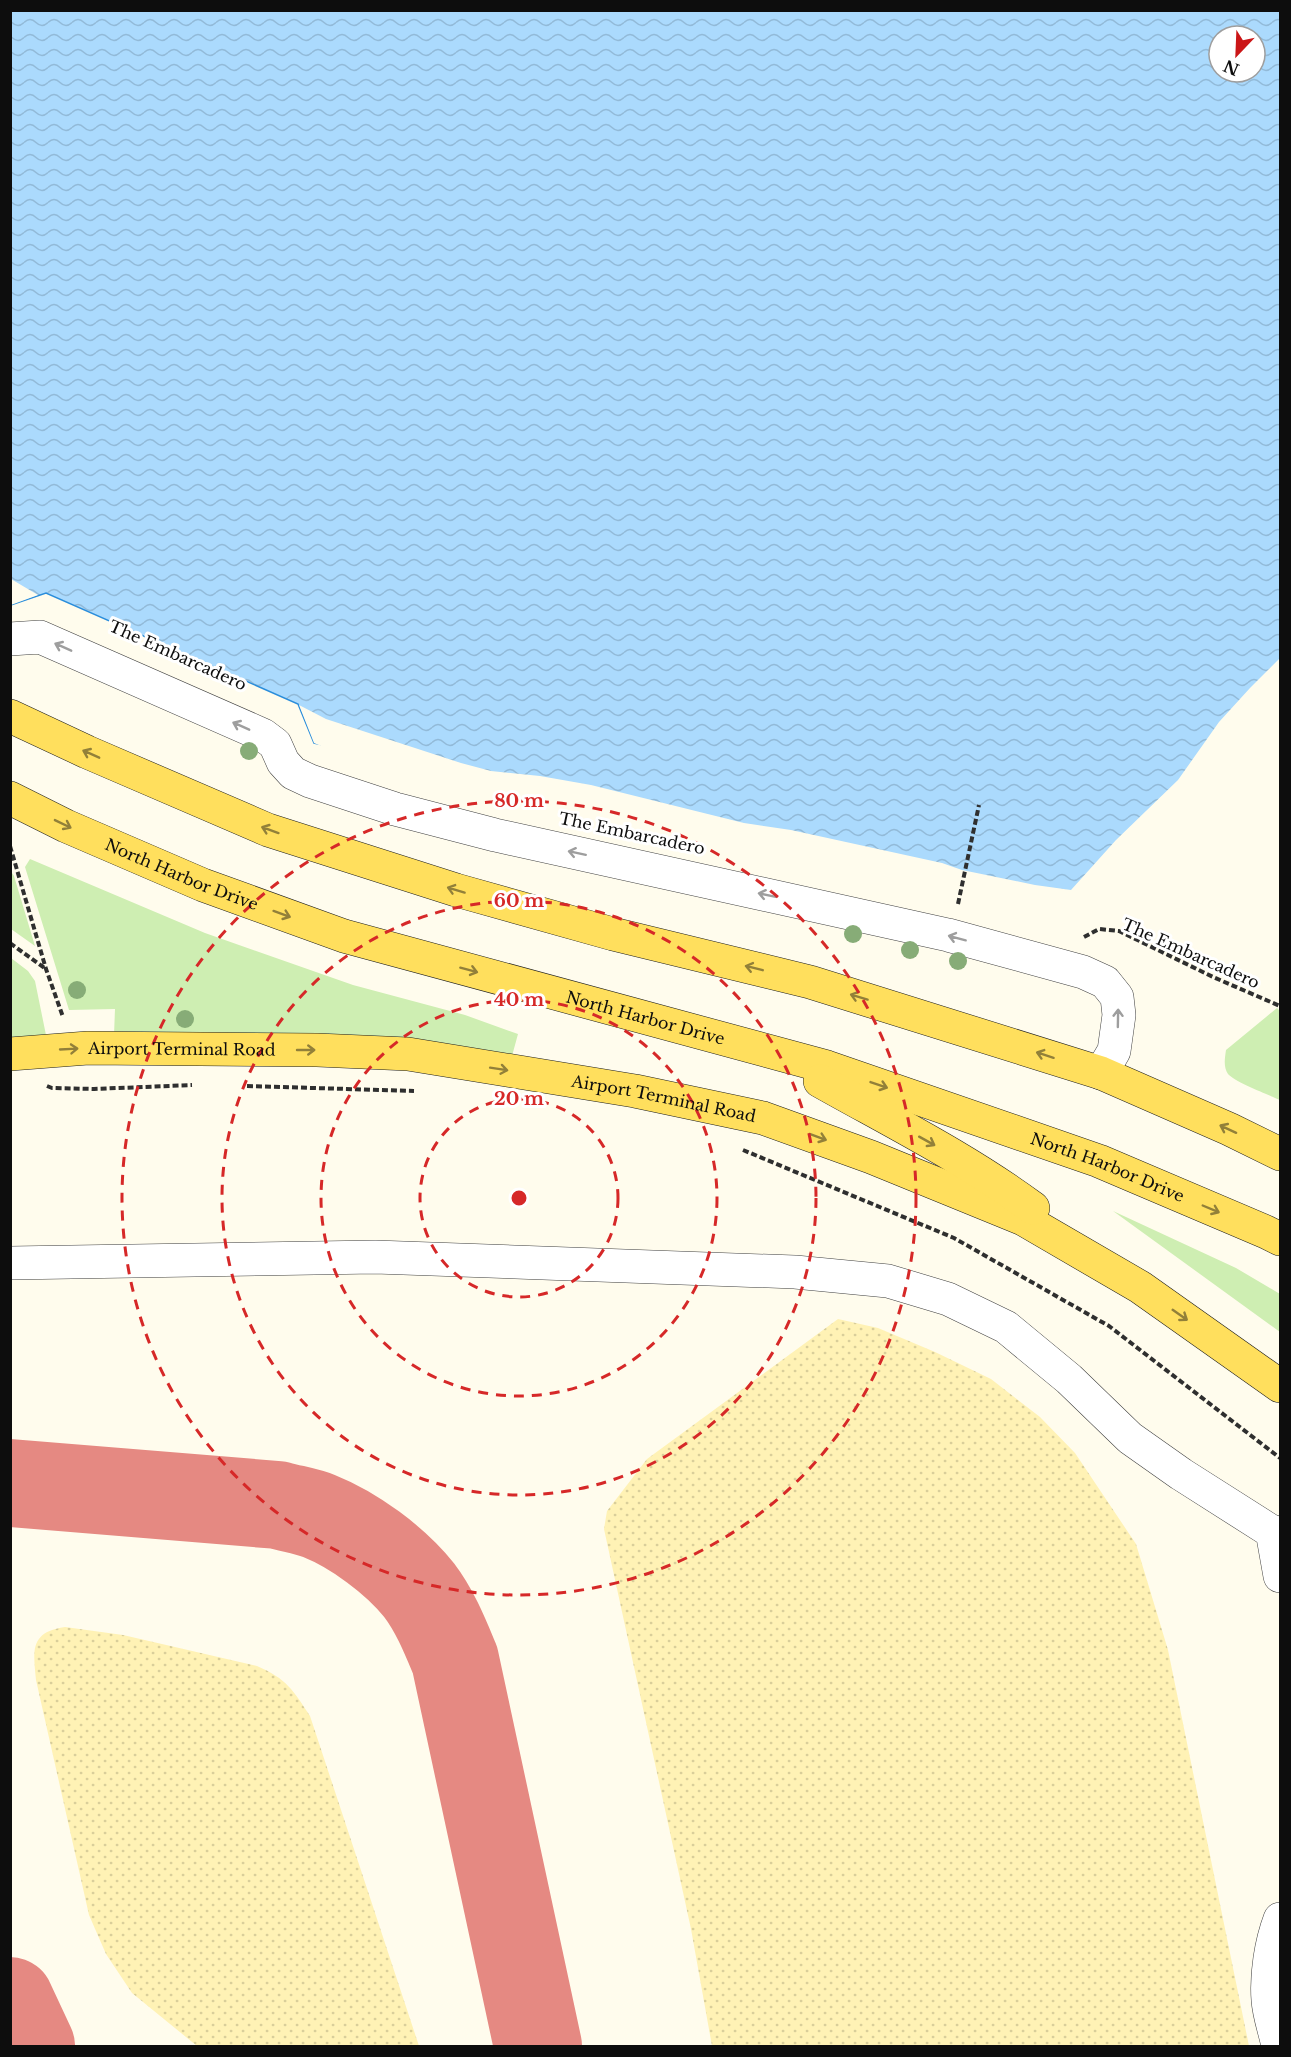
<svg xmlns="http://www.w3.org/2000/svg" width="1291" height="2057" viewBox="0 0 1291 2057" font-family="'Libre Baskerville',serif">
<defs>
<pattern id="sand-dots" width="8" height="8" patternUnits="userSpaceOnUse" patternTransform="scale(1.5)"><rect width="8" height="8" fill="#fff2b5"/><path d="M2 2h.1M6 6h.1" fill="none" stroke="#d9ce9a" stroke-width="1.8" stroke-linecap="round"/></pattern>
<pattern id="water-waves" width="16" height="10" patternUnits="userSpaceOnUse" patternTransform="scale(1.5)"><rect width="16" height="10" fill="#abdafd"/><path d="M0 5q4-4 8 0t8 0" fill="none" stroke="#92bad8"/></pattern>
</defs>
<rect width="100%" height="100%" fill="#fffced"/>
<path fill="#ceeeb2" d="M30 859 205 933 353 985 465 1015 518 1034 512 1056 114 1035 115 1009 69 1010 25 867Z
M10 870 14 876 35 946 11 929Z
M11 958 28 971 35 981 47 1040 11 1042Z
M1277 1008 1280 1011V1100C1269 1095 1235 1082 1228 1074 1223 1067 1225 1057 1226 1050Z
M1113 1211 1236 1268 1280 1294V1332Z"/>
<path fill="url(#sand-dots)" d="M838 1319 878 1328 935 1352 991 1379 1040 1417 1075 1453 1136 1544 1168 1650 1249 2046H712L691 1929 604 1529 607 1511 647 1459Z
M65 1627 123 1635 257 1666C287 1679 293 1690 310 1716L419 2046H197L132 1993 106 1954 89 1915 36 1680C33 1650 30 1632 65 1627Z"/>
<path fill="url(#water-waves)" stroke="#2a8ddb" stroke-width="1.5" fill-rule="evenodd" d="M10 11H1280V676L1095 874 1075 906 314 743 298 704 46 593 11 605ZM1219 36H1255V72H1219Z"/>
<path fill="#fffced" d="M11 579 38 595 11 605Z
M1280 658V681L1098 875 1096 895 1075 909 1012 902 947 885 756 847 474 785 333 751 314 743 299 705 326 719 461 763 491 771 540 776 591 785 744 823 791 830 942 863 962 870 1035 885 1071 890 1116 840 1178 780 1219 722 1250 688Z"/>
<g fill="none" stroke-linecap="round" stroke-linejoin="round">
<path stroke="#e58982" stroke-width="88" d="M10 1483 278 1505C292 1509 306 1511 319 1516 354 1530 395 1560 419 1590 435 1611 445 1636 455 1660L538 2046
M10 2001 31 2046"/>
<g stroke="#404040" stroke-width="34">
<path id="minor" d="M10 639 40 637 263 735 275 744 283 762 293 773 310 781 395 809 495 835 948 935 1083 972 1105 982 1117 997 1119 1015 1114 1051 1101 1073
M10 1263 375 1257 795 1272 888 1281 948 1299 1006 1327 1069 1379 1130 1438 1181 1474 1280 1537
M1272 1531 1280 1576
M1278 2046C1275 2031 1269 2015 1268 2000 1266 1974 1271 1943 1280 1919"/>
</g>
<g stroke="#1e1e1e" stroke-width="34">
<g id="major">
<path d="M10 716 87 752 268 830 456 890 613 934 810 982 1101 1073 1229 1129 1280 1154"/>
<path id="s1" d="M10 798 66 826 203 885 344 936 827 1067 1099 1161 1266 1232 1280 1239"/>
<path id="s2" d="M10 1054 88 1048 317 1050 408 1054 635 1091 763 1118 871 1157 1023 1219 1140 1287 1280 1386"/>
<path d="M820 1081C891 1121 967 1159 1033 1208"/>
</g>
</g>
<path stroke="#2f2f2f" stroke-width="4" stroke-dasharray="6 3" stroke-linecap="butt" d="M10 846 46 969 63 1017
M958 904 979 805
M1084 937 1099 929 1119 931 1213 977 1280 1006
M10 943 46 969
M47 1086 52 1088 94 1089 192 1085
M247 1086 414 1091
M743 1150 954 1238 1109 1326 1280 1458"/>
<use href="#minor" stroke="#fff" stroke-width="33"/>
<use href="#major" stroke="#ffdf5d" stroke-width="33"/>
</g>
<g fill="#87ac77">
<circle cx="249" cy="751" r="9"/>
<circle cx="853" cy="934" r="9"/>
<circle cx="910" cy="950" r="9"/>
<circle cx="958" cy="961" r="9"/>
<circle cx="77" cy="990" r="9"/>
<circle cx="185" cy="1019" r="9"/>
</g>
<defs><path id="oneway-shaft" d="M-6 0H5M1.5-3L5.5 0L1.5 3" fill="none" stroke-width="1.6" stroke-linecap="round" stroke-linejoin="round" transform="scale(1.5)"/></defs>
<g stroke="#9e9e9e">
<use href="#oneway-shaft" transform="translate(63 647) rotate(-156)"/>
<use href="#oneway-shaft" transform="translate(241 726) rotate(-156)"/>
<use href="#oneway-shaft" transform="translate(577 853) rotate(-168)"/>
<use href="#oneway-shaft" transform="translate(767 895) rotate(-168)"/>
<use href="#oneway-shaft" transform="translate(957 938) rotate(-165)"/>
<use href="#oneway-shaft" transform="translate(1118 1018) rotate(-89)"/>
</g>
<g stroke="#928039">
<use href="#oneway-shaft" transform="translate(91 754) rotate(-156)"/>
<use href="#oneway-shaft" transform="translate(63 824) rotate(26)"/>
<use href="#oneway-shaft" transform="translate(270 830) rotate(-160)"/>
<use href="#oneway-shaft" transform="translate(456 890) rotate(-163)"/>
<use href="#oneway-shaft" transform="translate(282 914) rotate(20)"/>
<use href="#oneway-shaft" transform="translate(754 968) rotate(-166)"/>
<use href="#oneway-shaft" transform="translate(469 970) rotate(15)"/>
<use href="#oneway-shaft" transform="translate(859 997) rotate(-163)"/>
<use href="#oneway-shaft" transform="translate(69 1049) rotate(-3)"/>
<use href="#oneway-shaft" transform="translate(306 1050)"/>
<use href="#oneway-shaft" transform="translate(1045 1055) rotate(-162)"/>
<use href="#oneway-shaft" transform="translate(499 1069) rotate(9)"/>
<use href="#oneway-shaft" transform="translate(879 1085) rotate(19)"/>
<use href="#oneway-shaft" transform="translate(1228 1129) rotate(-155)"/>
<use href="#oneway-shaft" transform="translate(818 1137) rotate(20)"/>
<use href="#oneway-shaft" transform="translate(927 1141) rotate(29)"/>
<use href="#oneway-shaft" transform="translate(1211 1209) rotate(23)"/>
<use href="#oneway-shaft" transform="translate(1180 1315) rotate(35)"/>
</g>
<g fill="none" stroke="#d62828" stroke-width="3" stroke-dasharray="10 8">
<circle cx="519" cy="1198" r="99"/>
<circle cx="519" cy="1198" r="198"/>
<circle cx="519" cy="1198" r="297"/>
<circle cx="519" cy="1198" r="397"/>
</g>
<g text-anchor="middle" dominant-baseline="central" stroke-width="6" stroke-linejoin="round" paint-order="stroke">
<g font-size="16" fill="#0d0d0d" stroke="#fff">
<text transform="translate(178 655) rotate(24)">The Embarcadero</text>
<text transform="translate(632 833) rotate(12)">The Embarcadero</text>
<text stroke="none"><textPath href="#s1" startOffset="188">North Harbor Drive</textPath></text>
<text transform="translate(1191 953) rotate(24)">The Embarcadero</text>
<text stroke="none"><textPath href="#s1" startOffset="674">North Harbor Drive</textPath></text>
<text stroke="none"><textPath href="#s2" startOffset="172">Airport Terminal Road</textPath></text>
<text stroke="none"><textPath href="#s2" startOffset="658">Airport Terminal Road</textPath></text>
<text stroke="none"><textPath href="#s1" startOffset="1160">North Harbor Drive</textPath></text>
</g>
</g>
<circle cx="519" cy="1198" r="9" fill="#d62828" stroke="#fff" stroke-width="3"/>
<g font-size="18" text-anchor="middle" font-weight="bold" fill="#d62828" stroke="#fff" stroke-width="6" stroke-linejoin="round" paint-order="stroke">
<text x="519" y="807">80 m</text>
<text x="519" y="907">60 m</text>
<text x="519" y="1006">40 m</text>
<text x="519" y="1105">20 m</text>
</g>
<rect width="1291" height="2057" fill="none" stroke="#0d0d0d" stroke-width="24"/>
<g transform="translate(1237 54) rotate(203)"><circle r="28" fill="#ffffff" stroke="#9e9e9e" stroke-width="1.5"/>
<path d="M0-4.5L10 22L0 15L-10 22Z" fill="#cb1617"/>
<text y="-9" font-size="16" font-weight="bold" text-anchor="middle" fill="#0d0d0d">N</text>
</g>
</svg>
